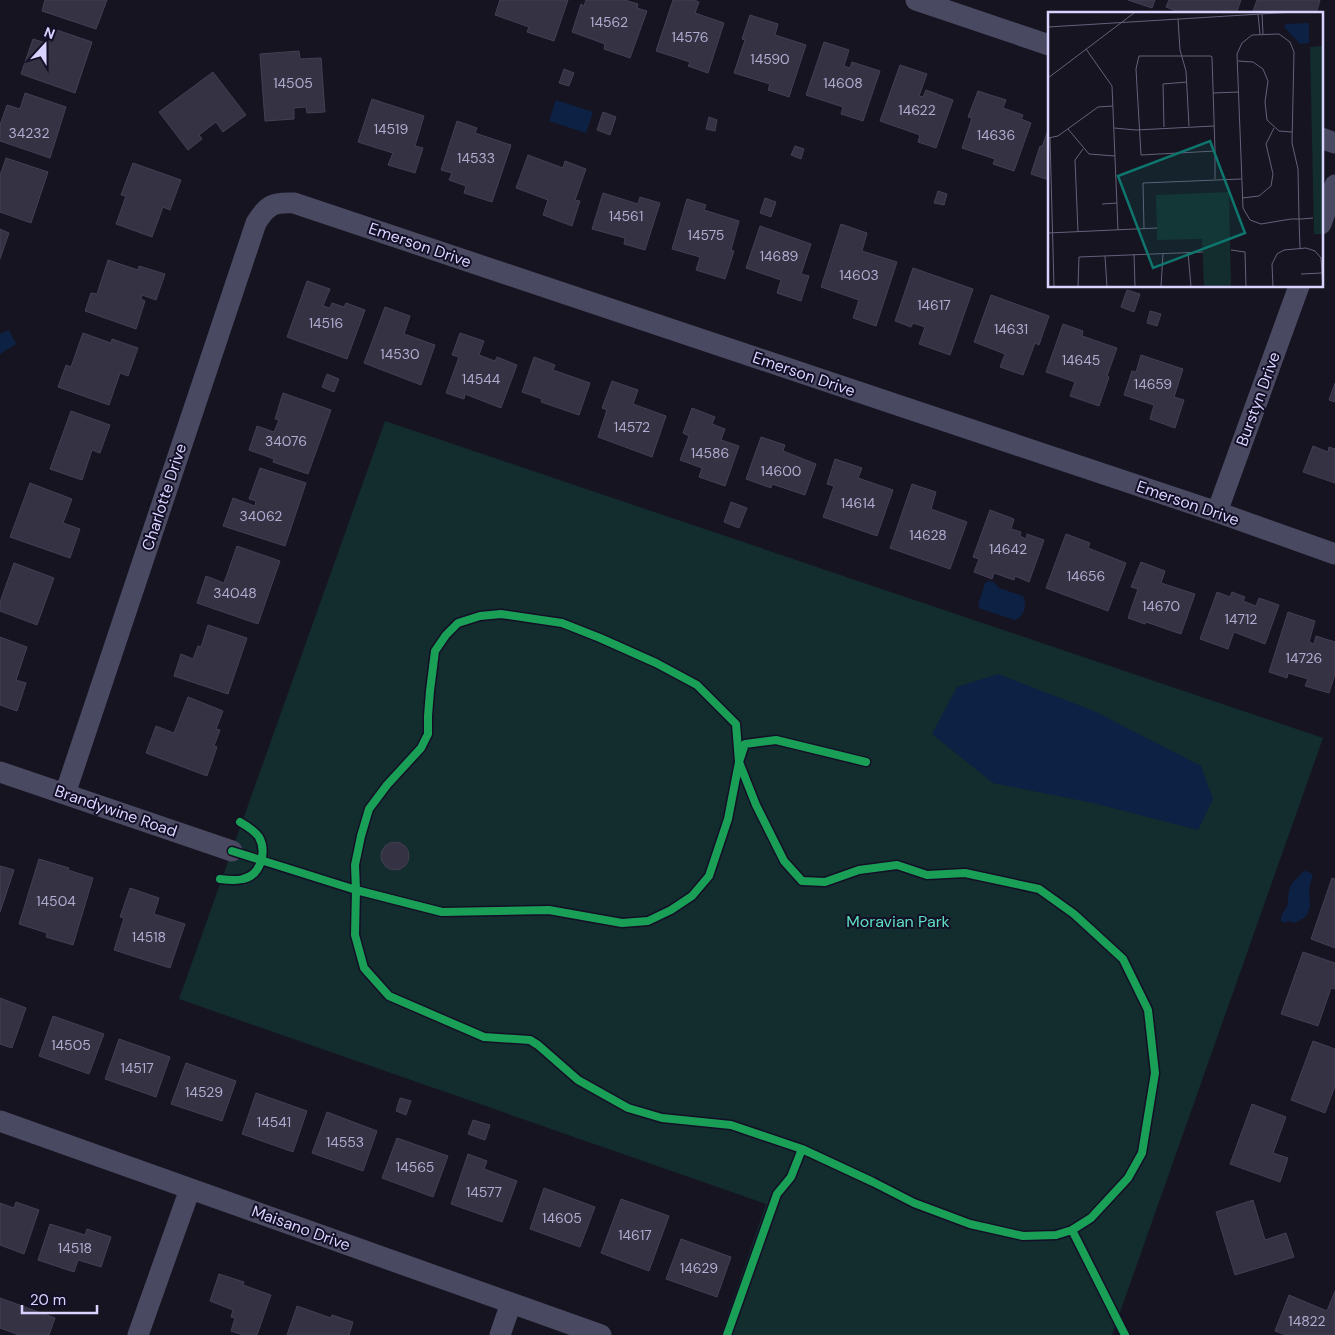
<svg xmlns="http://www.w3.org/2000/svg" width="1335" height="1335" viewBox="0 0 1335 1335" font-family="'DM Sans',sans-serif">
<rect width="100%" height="100%" fill="#161421"/>
<path fill="#132c2d" d="M385 421 1323 738 1112 1335H721L766 1204 179 999Z"/>
<path fill="#0d2144" d="M556 100 593 112 586 133 549 121Z
M9 330 16 344 0 354V334Z
M989 581 994 582 999 588 1023 596C1027 607 1025 615 1015 620L981 609 978 606 985 583Z
M998 674 1094 711 1201 766 1213 799 1198 830 1093 803 993 783 932 734 957 687Z
M1305 871 1309 872 1313 875 1309 888 1310 905 1308 913 1304 918 1294 923 1288 921 1284 923 1281 921C1280 914 1285 912 1287 906 1290 895 1286 888 1296 879 1300 876 1300 873 1305 871Z"/>
<path fill="#343243" stroke="#433f54" d="M45 0H107L96 29 42 11Z
M500 0H568L554 41 527 32 529 27 495 15Z
M586 0H625L638 4 637 8 647 11 630 58 604 49 605 44 572 32 581 4 584 6Z
M673 0H694L699 2 695 13 724 23 708 73 688 66 690 62 656 51Z
M1128 0H1155L1152 8Z
M1169 0H1241L1236 14H1184L1166 7Z
M1257 0H1320L1316 14H1252Z
M750 15 778 24 775 35 806 45 789 97 768 90 770 84 734 73 745 40 742 39Z
M51 28 92 42 75 93 21 74 33 39 46 43Z
M824 42 849 50 844 66 850 68 852 62 880 71 863 121 841 114 843 107 806 95Z
M299 51 300 59 321 58 325 112 307 113 306 107 294 108V119L265 121 260 54Z
M900 65 927 74 919 96 923 97 926 90 953 100 936 148 918 142 920 135 880 121Z
M564 69 574 73 569 86 559 83Z
M213 72 246 115 223 132 216 122 199 135 202 139 188 150 159 112Z
M978 91 1006 100 1003 108 1023 115 1021 119 1031 123 1014 171 993 164 995 159 962 148 972 118 968 117Z
M25 93 66 107 50 158 0 141V125L7 105 20 109Z
M372 99 424 116 415 146 423 148 415 173 388 165 393 153 358 142Z
M603 112 616 117 610 135 597 130Z
M709 117 717 120 715 131 706 129Z
M457 121 477 128 475 133 511 145 492 202 464 193 466 186 449 180 452 173 441 170Z
M1049 127V180L1031 174 1040 146 1042 147Z
M795 146 804 149 801 159 791 155Z
M528 155 563 168 565 161 586 169 575 200 580 201 572 226 543 215 548 200 516 188Z
M6 158 48 172 31 223 0 212V173H1Z
M133 163 181 180 170 210 163 207 152 237 116 224 126 196 121 195Z
M938 191 947 194 944 205 934 203Z
M603 193 638 204 640 197 660 203 645 250 624 244 625 238 592 229Z
M765 198 776 202 771 217 760 213Z
M687 199 706 205 704 210 739 221 731 250 734 251 725 279 696 270 700 257 672 249Z
M841 224 867 233 862 251 897 262 876 326 853 318 859 300 821 287Z
M760 226 811 244 801 274 809 276 801 301 777 293 781 280 746 268Z
M0 229 9 233 0 259Z
M108 260 138 270 139 266 165 274 156 300 142 295 141 299 145 301 136 329 85 311 91 293 97 294Z
M913 268 973 289 950 355 919 344 925 327 913 323 911 327 895 321Z
M307 281 330 289 323 306 330 308 332 303 344 307 346 303 365 310 347 359 287 337Z
M1127 290 1140 294 1134 312 1121 307Z
M991 295 1049 316 1039 345 1035 343 1023 375 1000 367 1005 354 974 342Z
M385 307 410 316 404 334 435 345 421 385 364 363Z
M1150 311 1161 314 1157 326 1147 323Z
M1063 324 1083 331 1082 336 1117 348 1107 376 1109 377 1099 406 1070 396 1075 382 1046 372Z
M83 333 111 343 112 339 138 348 128 376 120 373 109 405 58 387 66 365 71 367Z
M460 333 484 341 479 355 495 361 497 357 517 365 501 408 465 394 464 399 446 393 459 357 452 355Z
M1141 355 1183 369 1174 397 1184 400 1175 428 1150 419 1154 405 1124 395 1132 371 1136 372Z
M534 357 555 365 553 370 590 383 579 415 541 402 542 399 522 392Z
M327 374 339 379 334 392 322 387Z
M612 381 638 390 633 404 666 416 652 457 598 437 607 410 602 408Z
M1335 383V402L1329 400Z
M283 393 331 410 308 474 273 462 274 459 249 450 257 426 274 432 279 420 275 419Z
M692 408 715 417 712 424 725 429 721 440 739 446 725 486 699 477 702 468 680 460 689 436 683 433Z
M71 411 110 425 100 453 92 450 82 480 50 469Z
M761 437 785 445 783 451 816 464 805 495 772 484 771 488 746 479Z
M1313 446 1328 452 1329 447 1335 449V448V483L1303 472Z
M835 459 862 468 858 478 893 490 877 536 823 517 834 486 827 484Z
M260 468 306 483 285 546 223 526 233 498 255 506 256 501 249 499Z
M30 483 72 499 63 523 80 529 70 558 10 537Z
M912 484 936 492 931 509 967 522 950 569 890 548Z
M731 502 747 508 739 528 724 522Z
M990 510 1014 519 1011 529 1021 532 1020 536 1026 539 1027 534 1044 540 1029 582 1015 576 1014 580 994 573 992 579 974 572 979 559 973 557Z
M1066 534 1090 543 1088 548 1126 563 1108 611 1046 588Z
M237 546 280 561 258 624 197 603 206 576 224 583Z
M1141 562 1165 571 1161 583 1195 594 1181 634 1146 622 1145 624 1128 618 1138 589 1131 587Z
M14 563 54 578 37 625 0 611V602Z
M1217 592 1230 597 1232 592 1245 597 1243 601 1256 606 1259 598 1279 605 1265 644 1234 632 1228 649 1200 639Z
M1288 612 1315 621 1309 642 1314 644 1316 636 1335 642V674L1329 693 1305 686 1308 679 1288 673 1287 678 1269 672Z
M208 625 247 638 228 694 174 676 181 654 193 659 198 646 201 647Z
M0 637 27 647 16 680 26 683 17 711 0 705Z
M188 697 223 711 216 729 220 730 214 746 217 747 207 776 146 753 156 726 174 733Z
M381 856a14 14 0 1 1 28 0a14 14 0 1 1-28 0Z
M39 859 69 868 68 870 93 878 73 945 46 937 47 933 19 924Z
M0 866 14 870 0 912Z
M1332 878 1335 879V948L1311 939Z
M130 888 159 898 154 914 185 924 170 968 114 950 124 918 120 917Z
M1303 952 1335 963V989L1331 988 1318 1026 1281 1014Z
M0 998 26 1008 12 1048 0 1044Z
M53 1016 104 1034 89 1074 39 1056Z
M119 1039 170 1057 156 1097 105 1079Z
M1313 1041 1335 1049V1086L1325 1113 1291 1100Z
M186 1063 236 1081 222 1121 171 1104Z
M256 1093 307 1111 293 1152 242 1134Z
M400 1098 411 1101 406 1115 396 1111Z
M1252 1104 1286 1117 1273 1153 1288 1158 1280 1182 1230 1164Z
M327 1112 377 1131 363 1171 312 1153Z
M473 1120 490 1125 485 1140 468 1134Z
M397 1138 448 1156 433 1197 382 1178Z
M468 1154 487 1161 484 1169 517 1181 502 1222 451 1204Z
M544 1188 595 1207 580 1247 530 1229Z
M621 1199 669 1216 649 1271 601 1253Z
M1253 1200 1265 1240 1286 1233 1294 1257 1235 1275 1216 1212Z
M16 1202 39 1210 24 1254 0 1245V1203L14 1208Z
M50 1224 85 1235 87 1229 111 1237 101 1267 78 1260 74 1272 38 1260Z
M681 1239 731 1257 717 1297 666 1279Z
M219 1274 244 1282 243 1285 271 1295 257 1335H243L231 1331 235 1318 231 1317 233 1310 210 1301Z
M1335 1291V1335H1286L1275 1331 1289 1295 1327 1311Z
M0 1298 55 1318 49 1335H19L0 1328Z
M297 1306 331 1318 332 1315 353 1322 349 1335H287Z"/>
<g fill="none" stroke-linecap="round" stroke-linejoin="round">
<path stroke="#4a4962" stroke-width="21" d="M916 0 1049 45
M1321 138 1335 143
M1321 224 1335 185
M1217 512 1299 286
M0 772 232 851
M65 794 256 223C267 205 273 202 294 203L1217 512 1335 554
M0 1121 601 1335
M138 1335 190 1189
M500 1335 511 1303"/>
<g stroke="#130f26" stroke-width="11">
<path id="cycleway" d="M232 851 356 890 442 912 549 910 622 923 648 921 671 910 692 896 709 876 728 819 739 762 736 724 697 685 656 663 600 638 562 623 501 614 480 616 458 623 446 635 435 651 430 691 428 716V734L421 748 387 785 369 809 361 836 355 865 356 890 355 935 364 968 389 996 484 1037 530 1040 538 1045 578 1080 628 1108 662 1118 731 1125 802 1149 873 1182 914 1203 970 1224 1023 1236 1056 1235 1072 1230 1091 1218 1128 1178 1142 1153 1155 1073 1148 1010 1123 959 1074 914 1039 889 965 873 927 875 897 865 859 870 825 882 802 881 784 861 756 805 739 762 745 744 776 740 866 762
M220 879C228 880 236 881 243 879 261 875 267 852 259 837 254 830 247 826 240 822
M1072 1230 1125 1335
M727 1335 777 1194 791 1177 802 1149"/>
</g>
<use href="#cycleway" stroke="#1a9f57" stroke-width="8"/>
</g>
<g text-anchor="middle" dominant-baseline="central" stroke-width="4" stroke-linejoin="round" paint-order="stroke">
<g font-size="14" fill="#b0acd0">
<text x="609" y="22">14562</text>
<text x="690" y="37">14576</text>
<text x="770" y="59">14590</text>
<text x="293" y="83">14505</text>
<text x="843" y="83">14608</text>
<text x="917" y="110">14622</text>
<text x="391" y="129">14519</text>
<text x="29" y="133">34232</text>
<text x="996" y="135">14636</text>
<text x="476" y="158">14533</text>
<text x="626" y="216">14561</text>
<text x="706" y="235">14575</text>
<text x="779" y="256">14689</text>
<text x="859" y="275">14603</text>
<text x="934" y="305">14617</text>
<text x="326" y="323">14516</text>
<text x="1011" y="329">14631</text>
<text x="400" y="354">14530</text>
<text x="1081" y="360">14645</text>
<text x="481" y="379">14544</text>
<text x="1153" y="384">14659</text>
<text x="632" y="427">14572</text>
<text x="286" y="441">34076</text>
<text x="710" y="453">14586</text>
<text x="781" y="471">14600</text>
<text x="858" y="503">14614</text>
<text x="261" y="516">34062</text>
<text x="928" y="535">14628</text>
<text x="1008" y="549">14642</text>
<text x="1086" y="576">14656</text>
<text x="235" y="593">34048</text>
<text x="1161" y="606">14670</text>
<text x="1241" y="619">14712</text>
<text x="1304" y="658">14726</text>
<text x="56" y="901">14504</text>
<text x="149" y="937">14518</text>
<text x="71" y="1045">14505</text>
<text x="137" y="1068">14517</text>
<text x="204" y="1092">14529</text>
<text x="274" y="1122">14541</text>
<text x="345" y="1142">14553</text>
<text x="415" y="1167">14565</text>
<text x="484" y="1192">14577</text>
<text x="562" y="1218">14605</text>
<text x="635" y="1235">14617</text>
<text x="75" y="1248">14518</text>
<text x="699" y="1268">14629</text>
<text x="1307" y="1321">14822</text>
</g>
<g font-size="16" fill="#d9d4ff" stroke="#130f26">
<text transform="translate(420 245) rotate(19)">Emerson Drive</text>
<text transform="translate(804 374) rotate(19)">Emerson Drive</text>
<text transform="translate(1258 399) rotate(-70)">Burstyn Drive</text>
<text transform="translate(164 497) rotate(-72)">Charlotte Drive</text>
<text transform="translate(1188 503) rotate(19)">Emerson Drive</text>
<text transform="translate(116 811) rotate(19)">Brandywine Road</text>
<text transform="translate(301 1228) rotate(20)">Maisano Drive</text>
</g>
<g font-size="16" fill="#5fe0c0" stroke="#130f26">
<text x="898" y="921">Moravian Park</text>
</g>
</g>
<g transform="translate(1048 12)">
<rect width="275" height="275" fill="#161421"/>
<path d="M275 34V222H266L262 35ZM181 180 183 275H156L154 227 109 228 108 183Z" fill="#132c2d"/>
<path d="M261 11V31L252 32 237 16V12Z" fill="#0d2144"/>
<path fill="none" stroke="#64617a" stroke-width="1" d="M210 2 212 22M214 2 215 22M130 7 132 38 138 59 141 114M0 15 246 0M38 37 64 74 70 218M190 49 205 50 215 57 220 69 217 90 219 108 231 119 244 120M0 66 86 1M165 81 191 80M116 115 115 72 139 70M66 116 88 118 166 114M20 117 41 142 67 144M0 126 10 124 50 95 65 94M2 126 6 275M167 139 93 143 88 57 91 44H163L164 45 167 139V167M194 186 211 184 223 174 225 162 218 132 226 116M54 192 69 191M96 217 95 171 193 167M30 220 27 148 35 137M0 221 109 216M252 236 251 207 250 157 244 131 246 40 242 30 231 22 204 23 194 31 189 42 195 196 202 208 213 212 243 207H253L265 206M183 238 197 240 198 275M140 240 143 275M86 242 87 275M57 244 59 275M253 262 274 261M30 275 31 245 155 240M113 275 115 241M225 275 224 252 229 242 236 238 258 236 267 239 273 246 275 275"/>
<path fill="#0f766e" fill-opacity="0.15" stroke="#0f766e" stroke-width="2.5" d="M162 129 197 221 105 256 70 164Z"/>
<rect width="275" height="275" fill="none" stroke="#d9d4ff" stroke-width="2.5"/>
</g>
<g transform="translate(45 45) rotate(21)" stroke="#130f26" stroke-width="4" paint-order="stroke">
<path d="M0-4L9 19L0 12L-9 19Z" fill="#d9d4ff"/>
<text y="-8" font-size="14" font-weight="bold" text-anchor="middle" fill="#d9d4ff">N</text>
</g>
<path d="M22 1305v8h75v-8" fill="none" stroke="#d9d4ff" stroke-width="2.5"/>
<text x="30" y="1305" font-size="15" fill="#d9d4ff" stroke="#130f26" stroke-width="4" paint-order="stroke">20 m</text>
</svg>
